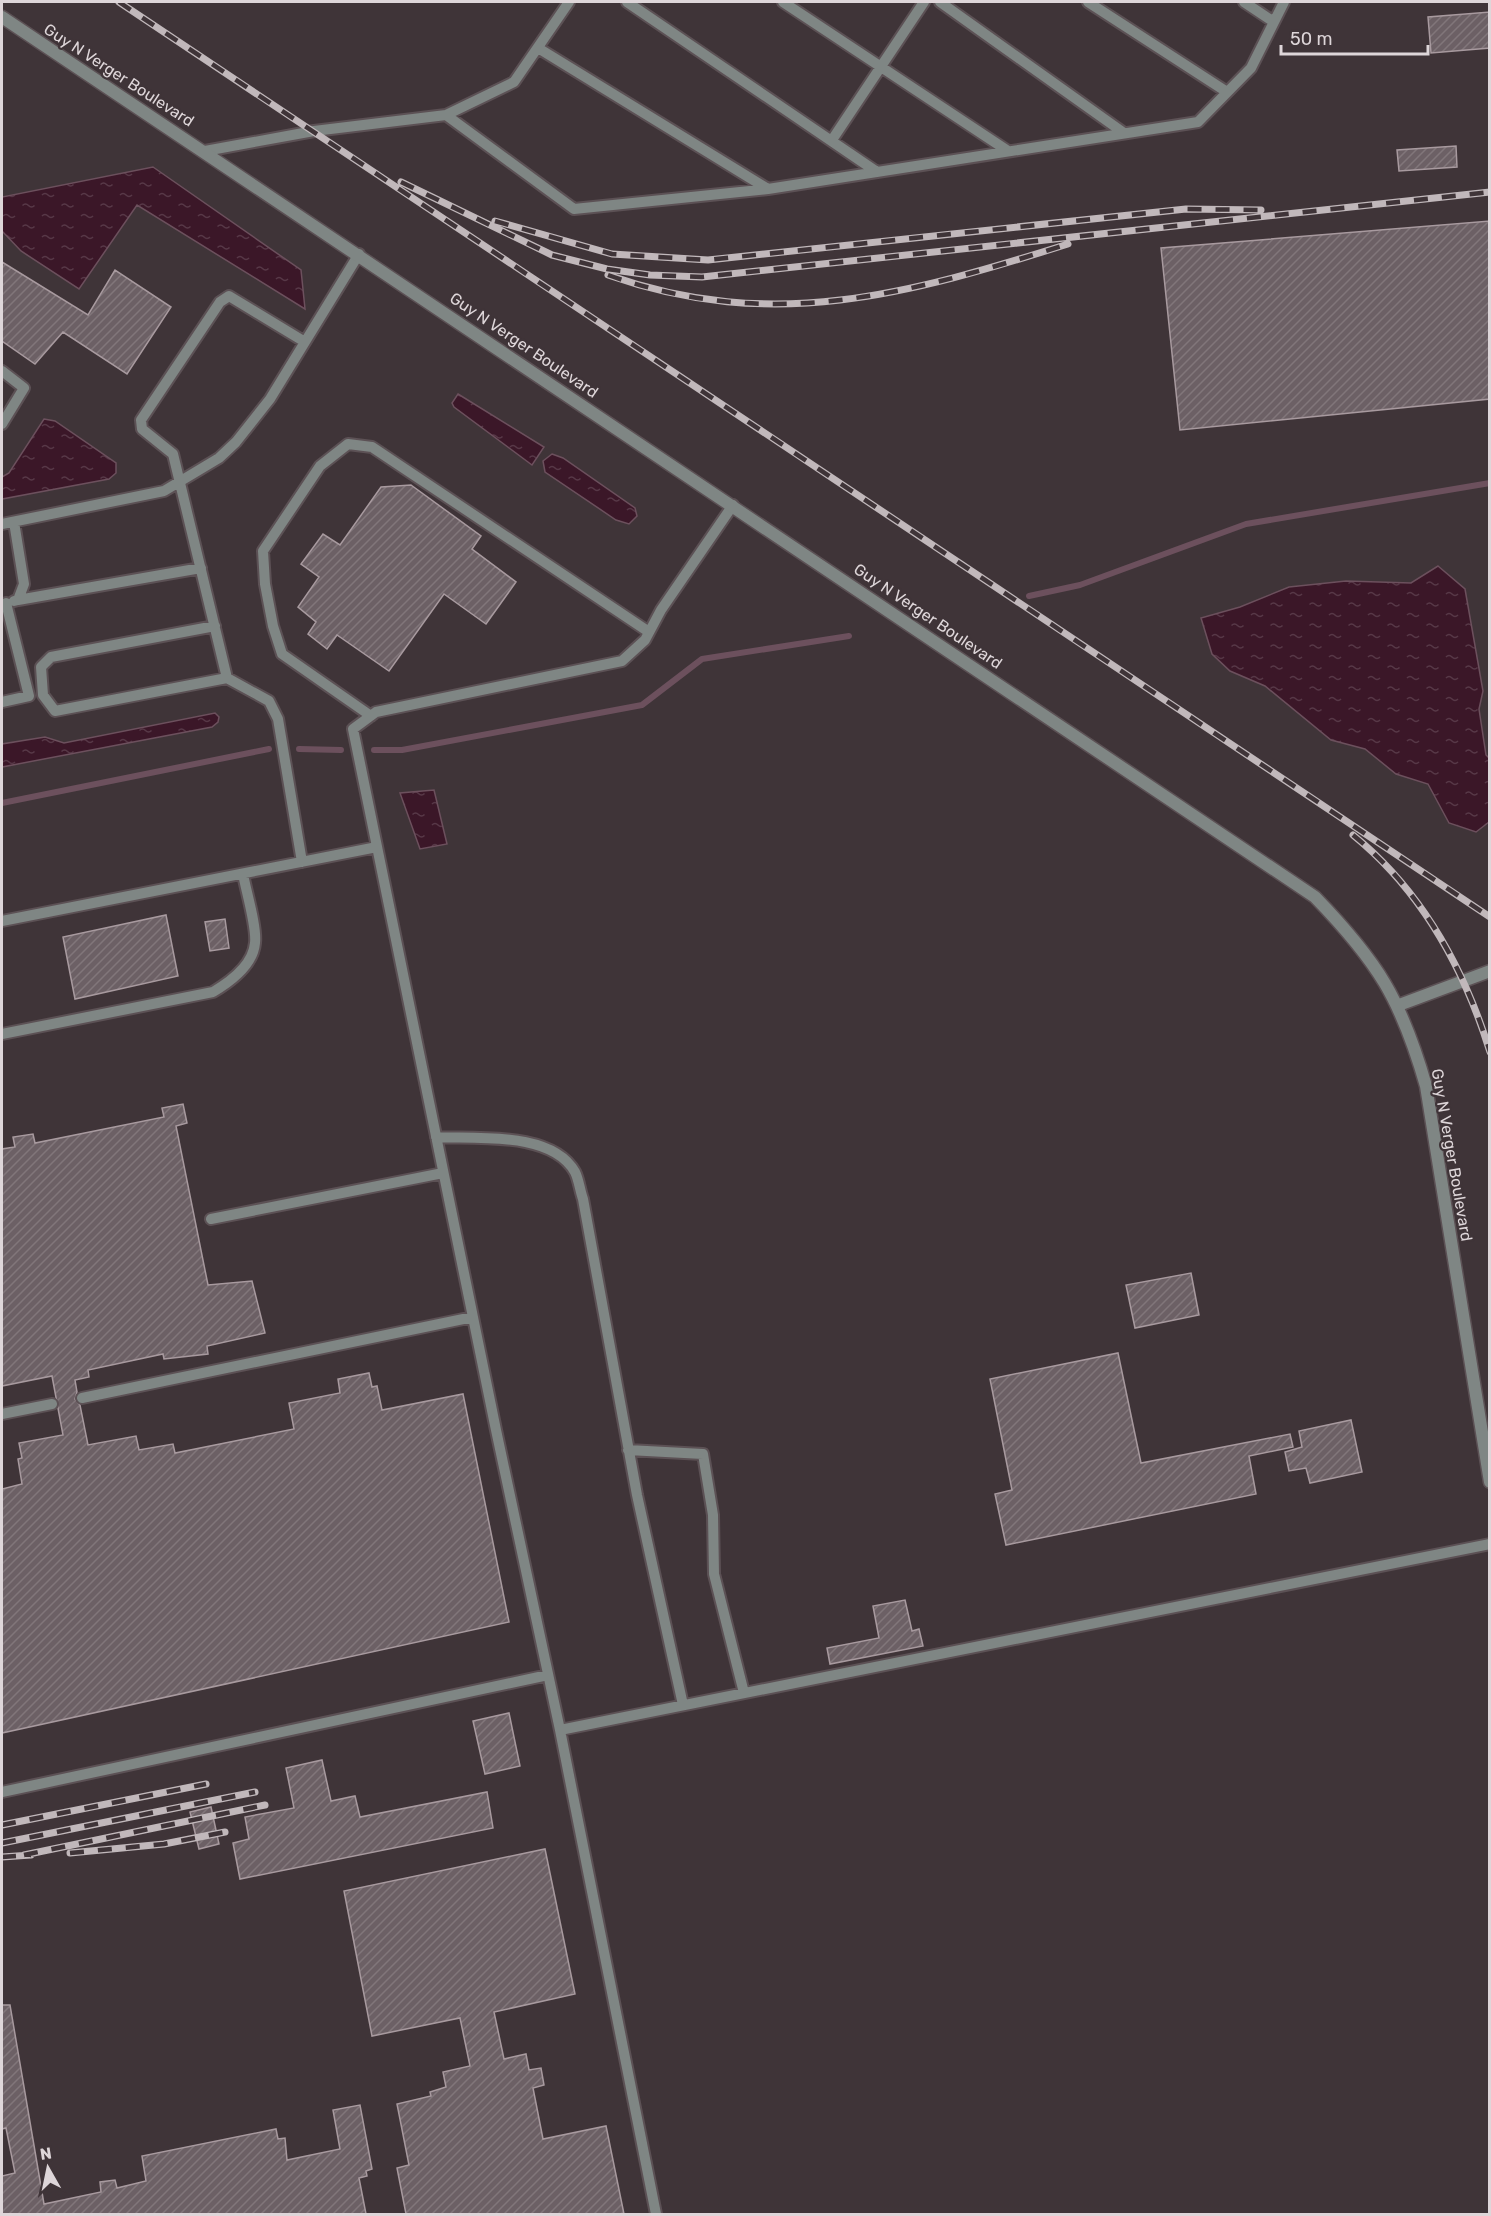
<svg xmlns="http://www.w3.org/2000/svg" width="1491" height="2216" viewBox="0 0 1491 2216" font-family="Rubik,sans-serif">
<defs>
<pattern id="water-ripples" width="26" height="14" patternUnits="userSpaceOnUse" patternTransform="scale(1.5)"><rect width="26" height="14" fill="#3b1728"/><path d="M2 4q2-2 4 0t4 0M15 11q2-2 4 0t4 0" fill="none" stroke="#573847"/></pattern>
<pattern id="building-hatch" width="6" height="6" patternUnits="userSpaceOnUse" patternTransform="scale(1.5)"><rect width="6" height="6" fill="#6c6065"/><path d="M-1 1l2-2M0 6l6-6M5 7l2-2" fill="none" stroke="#81767a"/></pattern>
</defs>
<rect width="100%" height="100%" fill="#3f3438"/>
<path fill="url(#water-ripples)" stroke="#6c505d" stroke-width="1.5" d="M153 167 301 270 305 309 137 205 79 289 21 251 2 231V197Z
M458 394 544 447 532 465 454 407 452 403Z
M44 419 55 421 116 463V473L109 479 2 499V477L9 473Z
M552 454 563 458 635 508 637 516 629 524 616 520 545 472 543 461Z
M1438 566 1465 589 1483 691 1479 709 1486 755 1489 758V822L1476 832 1449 823 1428 784 1396 774 1365 749 1331 740 1265 686 1230 671 1212 654 1201 618 1240 607 1289 587 1346 581 1411 583Z
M215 713 219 717 218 722 212 727 2 767V744L45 737 64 743Z
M434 790 447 844 420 849 400 793Z"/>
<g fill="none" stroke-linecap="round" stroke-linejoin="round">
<path stroke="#6c505d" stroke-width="6" d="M1029 596 1080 585 1246 524 1490 483
M299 749 341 750
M374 750H402L642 705 702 659 849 636
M2 803 269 749"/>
</g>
<path fill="url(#building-hatch)" stroke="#a89a9f" stroke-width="1.5" d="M1490 12V48L1431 53 1428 17Z
M1456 146 1457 167 1399 171 1397 150Z
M1490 221V399L1180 430 1161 248Z
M2 262 88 315 115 270 171 307 127 374 63 332 35 364 2 341Z
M411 485 481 536 472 549 516 582 486 624 444 594 389 671 337 635 327 649 308 634 316 622 298 607 319 577 301 564 323 534 340 545 381 487Z
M166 915 178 976 75 999 63 937Z
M225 919 229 948 210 951 205 922Z
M183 1104 187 1123 176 1126 208 1285 252 1281 265 1333 207 1346 208 1354 164 1359 163 1354 88 1370 89 1377 75 1380 77 1392 75 1399 80 1405 88 1445 136 1436 139 1450 173 1444 175 1453 294 1429 289 1403 340 1393 338 1379 369 1373 372 1387 377 1386 382 1410 463 1394 509 1622 2 1733V1489L22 1484 18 1459 22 1458 19 1443 63 1435 52 1376 2 1386V1149L15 1147 13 1137 33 1134 35 1143 164 1117 162 1108Z
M1191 1273 1199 1315 1135 1328 1126 1285Z
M1118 1353 1141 1463 1290 1434 1293 1447 1249 1456 1256 1494 1006 1545 995 1494 1012 1490 990 1379Z
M1351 1420 1362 1472 1310 1483 1306 1468 1289 1471 1285 1452 1302 1447 1299 1431Z
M905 1600 912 1631 919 1629 923 1646 830 1664 827 1648 879 1638 873 1606Z
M509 1713 520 1766 485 1774 473 1721Z
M322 1760 331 1801 355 1796 360 1817 487 1792 493 1828 240 1879 233 1843 249 1839 245 1817 294 1808 286 1768Z
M211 1807 219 1844 199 1849 190 1812Z
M545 1849 575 1994 494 2012 504 2059 526 2054 529 2070 541 2068 544 2085 533 2088 543 2139 606 2126 624 2214H406L397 2168 409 2165 397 2104 431 2096 430 2092 446 2087 443 2072 470 2066 460 2018 372 2036 344 1891Z
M2 2005H10L44 2204 101 2192 100 2182 115 2180 117 2188 146 2181 142 2156 276 2129 278 2139 285 2138 287 2160 340 2149 333 2110 360 2105 372 2169 366 2171 367 2176 359 2178 366 2214H2V2176L15 2173 6 2128 2 2129Z"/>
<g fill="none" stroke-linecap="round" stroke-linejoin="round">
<g stroke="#5c5155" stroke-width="14">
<path id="lane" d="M627 2 877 172
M783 2 1008 151
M940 2 1124 133
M1088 2 1227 92
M1244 2 1274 22
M538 48 768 189 1198 122 1251 68 1284 2
M446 115 574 209 768 189
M832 140 924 2
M205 151 314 131 446 115 514 82 569 2
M2 371 24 388 2 424
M733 505 661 610 645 640 622 661 376 712 353 729 496 1430 560 1730 1490 1544
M2 524 164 491 219 458 236 442 270 399 359 254
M18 600 201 568
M14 601 18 600 24 584 14 522
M215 626 51 657 41 667 43 695 55 711 227 678
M2 702 29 696 6 603
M371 716 282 654 273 626 265 584 263 551 320 466 348 444 372 447 649 632
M302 862 278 719 269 701 227 678 173 454 142 429 141 420 220 302 229 296 305 342
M2 921 377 847
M2 1034 213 992C230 982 253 965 255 943 257 927 246 891 243 874
M436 1137C477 1139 552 1131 575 1172 579 1180 580 1191 583 1199L637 1495 683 1705
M211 1219 443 1173
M82 1398 473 1317
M2 1414 52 1404
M628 1450 703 1454 713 1515 714 1574 744 1693
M560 1730 656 2214
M2 1792 548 1675"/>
</g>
<g stroke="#5c5155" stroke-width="15">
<path id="street" d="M2 17 1315 897C1378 962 1401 999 1426 1086L1490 1482
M1399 1005 1490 971"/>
</g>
<use href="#lane" stroke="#7f8684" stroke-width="10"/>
<use href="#street" stroke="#7f8684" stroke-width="12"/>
<g stroke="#c1b8bb" stroke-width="7">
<path id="rail" d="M119 2 1490 917
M401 182 552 255 607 269 650 275 702 277 1490 192
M495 221 612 254 708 260 1186 209 1261 210
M608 275C773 333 909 294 1068 244
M1353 835C1422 891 1464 968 1490 1052
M2 1825 206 1784
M2 1843 255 1792
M70 1853 164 1844 225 1832
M24 1855 265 1805
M2 1857 31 1855"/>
</g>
<use href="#rail" stroke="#3f3438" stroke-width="4.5" stroke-dasharray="14" stroke-linecap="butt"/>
</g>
<g text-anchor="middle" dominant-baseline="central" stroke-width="4.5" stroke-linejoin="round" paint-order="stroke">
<g font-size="16" fill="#ded6d9" stroke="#3f3438">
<text transform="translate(119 75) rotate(33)">Guy N Verger Boulevard</text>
<text transform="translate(524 345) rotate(34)">Guy N Verger Boulevard</text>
<text transform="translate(928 616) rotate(34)">Guy N Verger Boulevard</text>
<text transform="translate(1452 1155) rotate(80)">Guy N Verger Boulevard</text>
</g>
</g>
<rect width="1491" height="2216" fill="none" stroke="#ded6d9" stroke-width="6"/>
<g transform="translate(48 2168) rotate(351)" stroke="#3f3438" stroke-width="4.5" paint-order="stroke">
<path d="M0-4.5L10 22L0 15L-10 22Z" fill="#ded6d9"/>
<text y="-9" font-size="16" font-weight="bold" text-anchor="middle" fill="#ded6d9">N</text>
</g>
<path d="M1281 45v9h147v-9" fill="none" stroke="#ded6d9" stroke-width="3"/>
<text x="1290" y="45" font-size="18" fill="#ded6d9" stroke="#3f3438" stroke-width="4.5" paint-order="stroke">50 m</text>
</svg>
